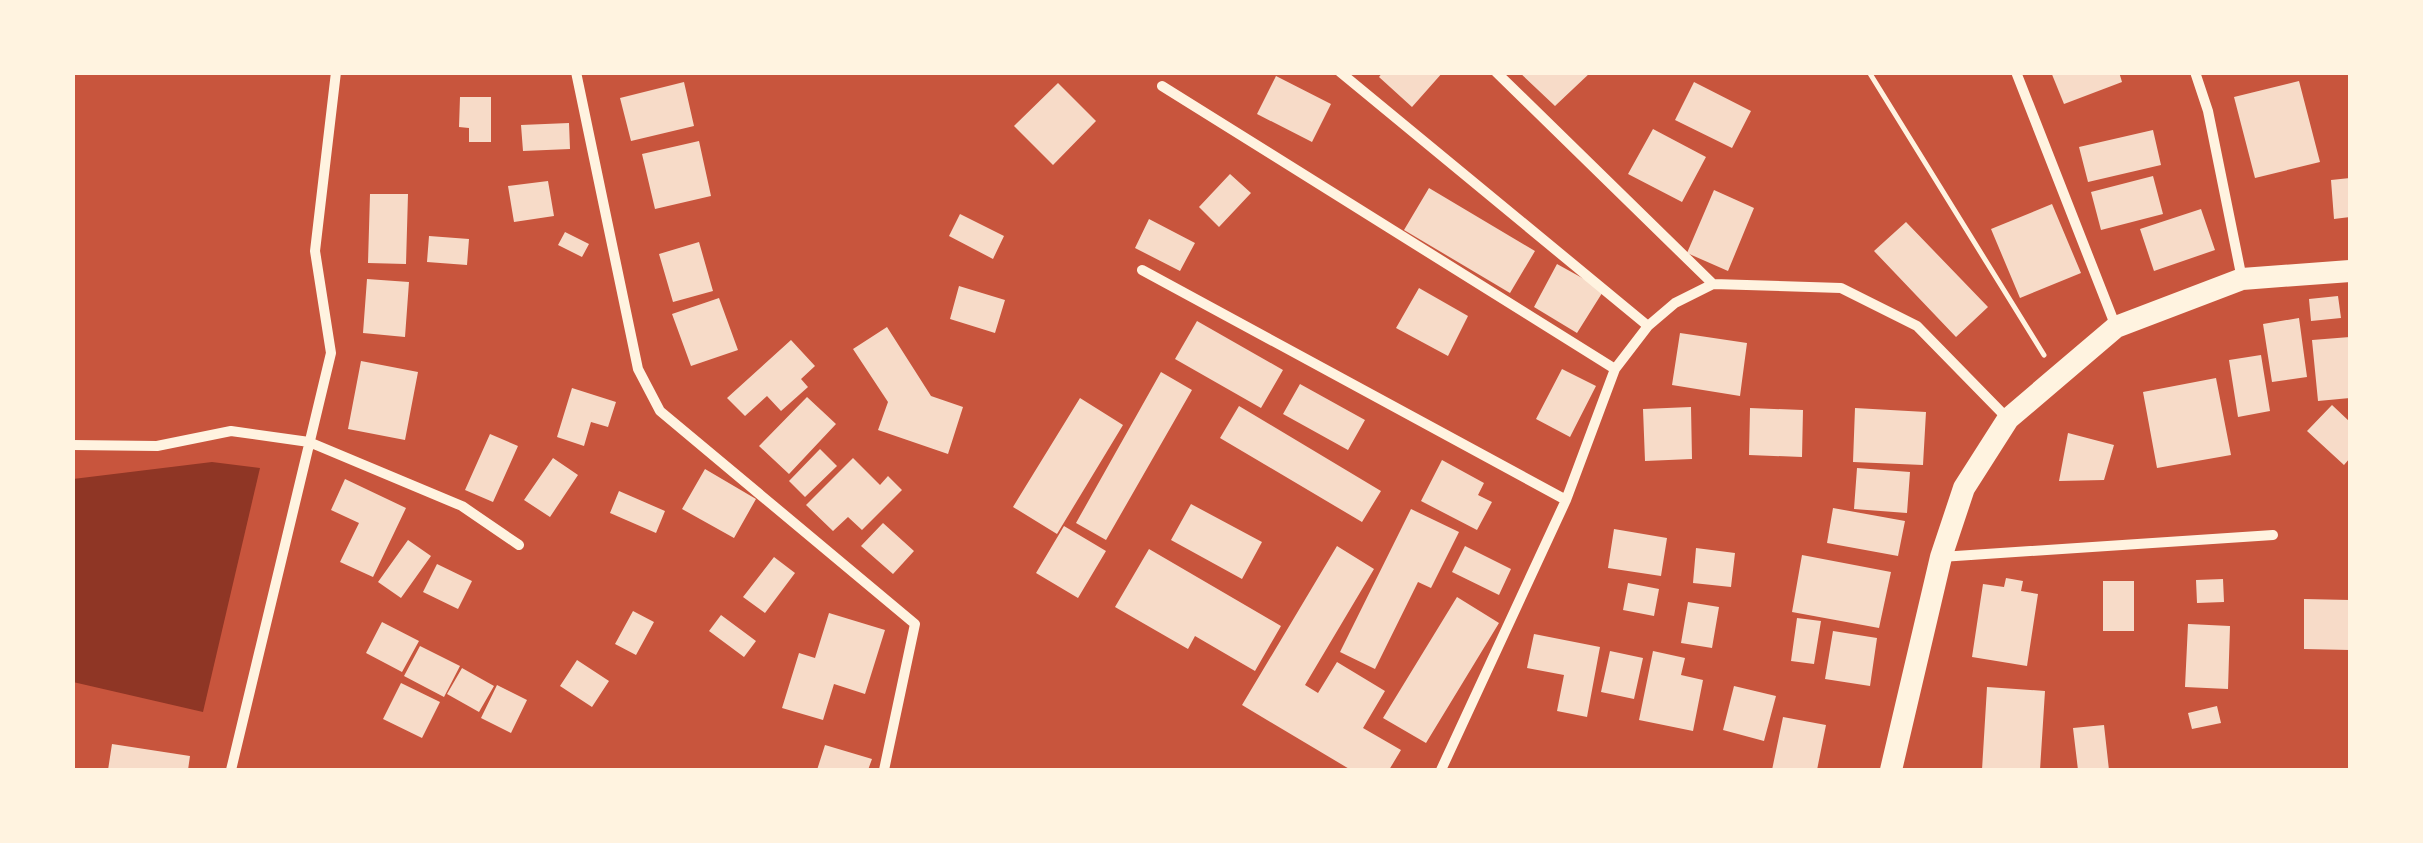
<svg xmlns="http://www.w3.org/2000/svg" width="2423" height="843" viewBox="0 0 2423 843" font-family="'Exo 2',sans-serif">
<rect width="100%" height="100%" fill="#c8553d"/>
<path fill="#8f3625" d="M212 462 260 468 203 712 73 682V479Z"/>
<path fill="#f7dbc8" d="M1383 72H1443L1412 107 1379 77Z
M1519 72H1591L1555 106Z
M2051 72H2119L2122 82 2064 104Z
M1276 76 1331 104 1312 142 1257 114Z
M2299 81 2320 162 2255 178 2234 97Z
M684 82 694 126 631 141 620 98Z
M1694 82 1751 111 1732 148 1675 120Z
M1058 83 1096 121 1053 165 1014 126Z
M460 97H491V142H469V128L459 127Z
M569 123 570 149 523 151 521 125Z
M1653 129 1706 157 1682 202 1628 174Z
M2153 130 2161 165 2088 182 2079 147Z
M699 141 711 196 655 209 642 154Z
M1230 174 1251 193 1219 227 1199 207Z
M2153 176 2163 214 2101 230 2091 192Z
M2350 178V217L2334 219 2331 180Z
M548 181 554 216 514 222 508 186Z
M1429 188 1535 251 1510 293 1404 230Z
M1714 190 1754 208 1728 271 1687 253Z
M370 194H408L406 264 368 263Z
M2052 204 2081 273 2020 298 1991 229Z
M2201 209 2215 250 2154 271 2140 229Z
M960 214 1004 236 993 259 949 236Z
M1149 219 1195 243 1180 271 1135 248Z
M1906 222 1988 307 1956 337 1874 251Z
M565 232 589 244 582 257 558 245Z
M429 236 469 239 467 265 427 262Z
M699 242 713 291 673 302 659 254Z
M1557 264 1604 290 1577 333 1534 307Z
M367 279 409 282 405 337 363 333Z
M959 286 1005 300 995 333 950 319Z
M1419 288 1468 316 1448 356 1396 328Z
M2338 296 2341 318 2311 321 2309 299Z
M719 298 738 350 691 366 672 314Z
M2299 318 2307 377 2272 382 2263 324Z
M1197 321 1283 370 1261 408 1175 359Z
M887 327 931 396 963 407 948 454 878 430 888 402 853 349Z
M1680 333 1747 343 1740 396 1672 385Z
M2350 337V398L2318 401 2312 340Z
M791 340 815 366 801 379 808 387 781 411 767 396 745 416 727 398Z
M2261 355 2270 411 2238 417 2229 360Z
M361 361 418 372 405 440 348 429Z
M1562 369 1596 386 1570 437 1536 419Z
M1161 372 1192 390 1106 540 1076 523Z
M2216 378 2231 455 2157 468 2143 392Z
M1300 384 1365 420 1348 450 1283 414Z
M572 388 616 402 608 427 591 422 584 446 557 437Z
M807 397 836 424 789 474 759 446Z
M1080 398 1123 425 1057 534 1013 507Z
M2332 405 2350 422V458L2344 465 2307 431Z
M1239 406 1381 491 1362 522 1220 438Z
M1691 407 1692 459 1645 461 1643 409Z
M1750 408 1803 410 1802 457 1749 455Z
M1855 408 1926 412 1923 465 1853 462Z
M2068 433 2114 445 2104 480 2059 481Z
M490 434 518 446 493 502 465 490Z
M820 449 837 466 805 497 789 481Z
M553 458 578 475 550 517 524 500Z
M853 458 880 485 888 476 902 490 862 530 848 517 833 531 806 505Z
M1442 460 1484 483 1478 495 1492 502 1477 530 1421 501Z
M1857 468 1910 472 1907 513 1854 509Z
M705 469 756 499 734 538 682 509Z
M345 479 406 508 373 577 340 562 359 523 331 510Z
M619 491 665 511 656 533 610 513Z
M1191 504 1262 542 1242 579 1171 540Z
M1833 508 1905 521 1898 556 1827 543Z
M1411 509 1459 532 1431 588 1418 582 1375 669 1340 652Z
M883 523 914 551 893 574 861 546Z
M1064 526 1106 551 1078 598 1036 573Z
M1614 529 1667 538 1661 576 1608 568Z
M408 540 431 556 401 598 378 582Z
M1337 546 1374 569 1305 685 1318 693 1337 662 1385 691 1363 728 1401 750 1389 770H1351L1242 705Z
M1465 546 1511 569 1499 595 1452 572Z
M1696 548 1735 553 1731 587 1693 583Z
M1149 549 1281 626 1255 671 1195 636 1188 649 1115 607Z
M1802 555 1891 572 1879 628 1792 612Z
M774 557 795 573 765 613 743 597Z
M437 564 472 581 458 609 423 592Z
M2006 578 2023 581 2021 591 2038 594 2027 666 1972 657 1983 584 2004 587Z
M2223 579 2224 602 2197 603 2196 580Z
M2103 581H2134V631H2103Z
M1628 583 1659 589 1654 616 1623 610Z
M1457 597 1499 623 1426 743 1383 718Z
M2304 599 2350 600V650L2304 649Z
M1688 602 1719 607 1712 648 1681 643Z
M633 611 654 622 636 655 615 644Z
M829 613 885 630 865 694 834 684 823 720 782 708 799 653 815 658Z
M721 615 756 641 744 657 709 631Z
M1797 618 1821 621 1814 664 1791 661Z
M382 622 419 641 402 672 366 653Z
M2188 624 2230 626 2228 689 2185 687Z
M1833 631 1877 638 1870 686 1825 679Z
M1534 634 1600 647 1587 717 1557 711 1564 675 1527 668Z
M420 646 460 666 444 697 404 676Z
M1610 651 1643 658 1634 699 1601 692Z
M1653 651 1685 658 1681 675 1703 680 1693 731 1639 720Z
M577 660 609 681 592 707 560 686Z
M462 668 494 686 479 712 447 694Z
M401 683 440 702 422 738 383 719Z
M497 685 527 700 511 733 481 718Z
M1734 686 1776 696 1764 741 1723 730Z
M1987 687 2045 691 2040 770H1982Z
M2217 706 2221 723 2192 729 2188 713Z
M1783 717 1826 725 1817 770H1772Z
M2104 725 2109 770H2078L2073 728Z
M112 744 190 756 188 770H108Z
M825 745 872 759 868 770H817Z"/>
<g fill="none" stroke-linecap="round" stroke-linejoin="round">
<path stroke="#fff3e0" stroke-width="5" d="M1869 72 2044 355"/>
<path stroke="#fff3e0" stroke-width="10" d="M576 72 638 369 660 411 915 624 884 770
M1340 72 1648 326
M1496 72 1713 284
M2016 72 2116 327
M2195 72 2208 111 2242 279
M1162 86 1615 369
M1142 270 1566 500
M72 445 157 446 231 431 309 442 462 506 519 545
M1941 557 2273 535
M231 770 331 353 315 251 336 72
M1441 770 1566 500 1615 369 1648 326 1675 303 1713 284 1841 288 1917 326 2007 418"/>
<path stroke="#fff3e0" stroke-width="22" d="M1891 770 1941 557 1964 488 2008 419 2116 327 2242 279 2350 271"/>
</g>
<rect width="2423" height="843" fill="none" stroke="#fff3e0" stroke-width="150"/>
</svg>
